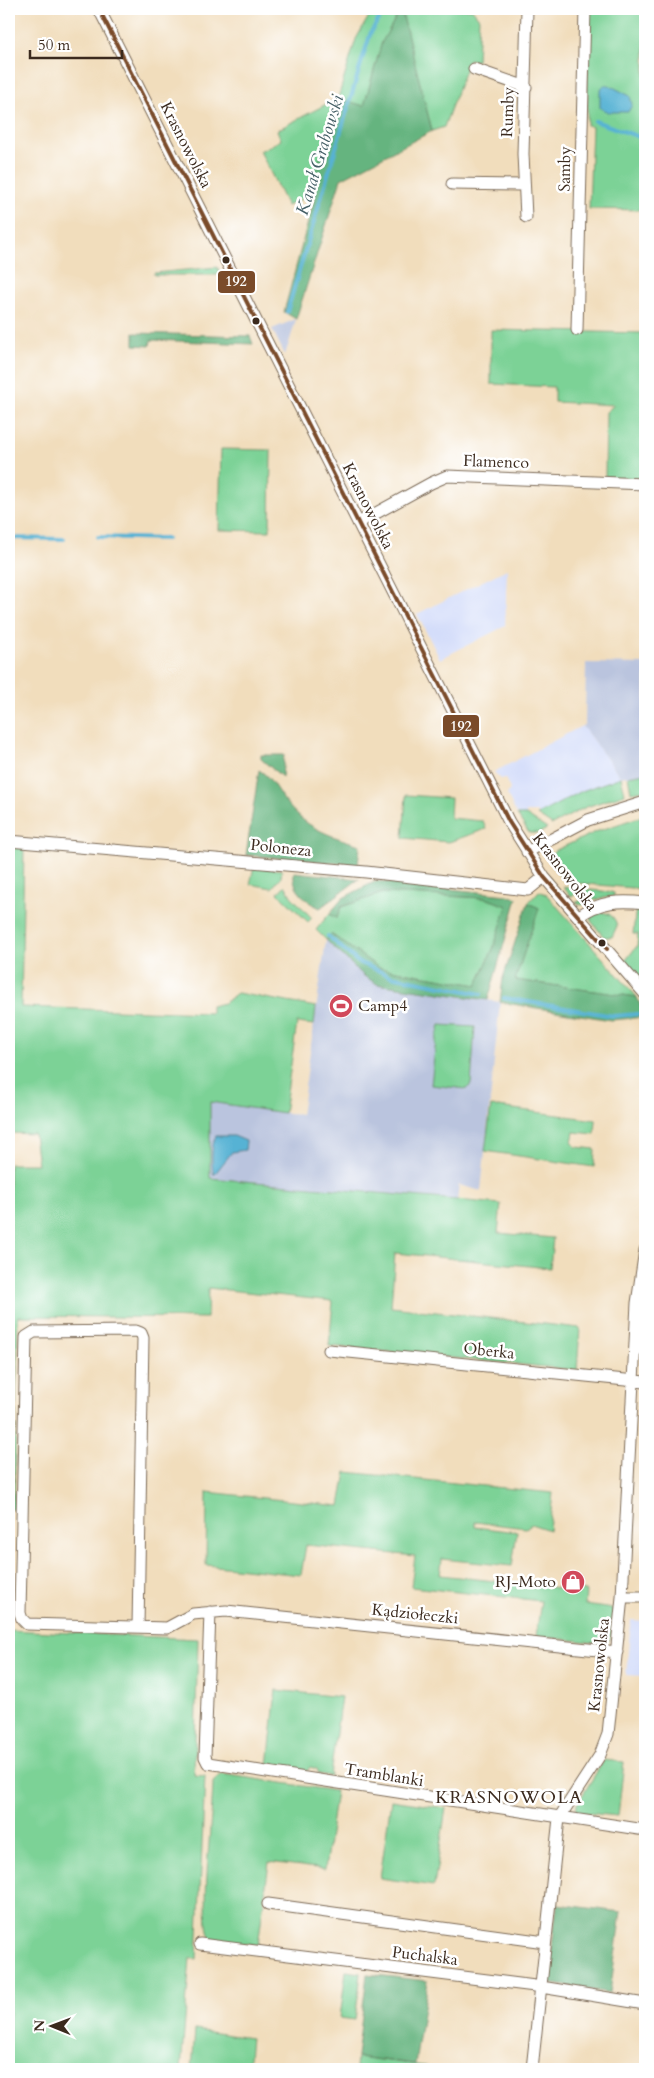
<svg xmlns="http://www.w3.org/2000/svg" width="654" height="2078" viewBox="0 0 654 2078" font-family="Cardo,serif">
<rect width="100%" height="100%" fill="#fff"/>
<filter id="ink" filterUnits="userSpaceOnUse"><feTurbulence type="fractalNoise" baseFrequency=".02" numOctaves="2"/><feDisplacementMap in="SourceGraphic" scale="10" xChannelSelector="R" yChannelSelector="G"/><feConvolveMatrix kernelMatrix="1 2 1 2 8 2 1 2 1" color-interpolation-filters="sRGB"/></filter>
<filter id="wash" filterUnits="userSpaceOnUse"><feTurbulence type="fractalNoise" baseFrequency=".0096" numOctaves="4" result="noise"/><feDisplacementMap in="SourceGraphic" scale="20" xChannelSelector="R" yChannelSelector="G"/><feGaussianBlur stdDeviation="1.12" result="paint"/><feColorMatrix in="noise" values="0 0 0 0 0 0 0 0 0 0 0 0 0 0 0 0 0 1.4 0 .05"/><feComposite in="paint" operator="in"/></filter>
<g filter="url(#wash)">
<rect width="100%" height="100%" fill="#f1ddbc"/>
<path fill="#d0daf9" d="M507 569 505 626 440 659 417 614Z
M582 726 621 777 582 791 537 815V812H526V815H517L507 795 510 789 505 778 501 779 494 772Z
M631 1620 645 1621V1676L626 1675Z"/>
<path fill="#bac4de" d="M296 319 293 330 285 355 272 329Z
M9 331H15L13 436H9Z
M586 663 645 664V773L621 777 582 726 585 724Z
M326 940 364 976 377 984 500 1002 481 1191 459 1185 457 1200 210 1178V1102L301 1115Z"/>
<path fill="#7cd296" stroke="#5c7e5a" d="M373 9H472L479 18 477 61 469 59 444 127 432 131 401 9 382 42 364 106 338 99 309 195 287 206 260 151 281 140 277 130 338 98 356 39Z
M589 9H645V210L589 209 592 127 587 125Z
M217 267 222 275H154V273Z
M491 330 645 333V479L605 477 606 412 614 405 554 402V387L491 384Z
M221 449 271 450 270 531 219 530Z
M645 773V790L631 792 628 776Z
M621 777 625 794 586 807 552 825 537 815 582 791Z
M406 795 451 798 450 818 483 821 486 829 449 842 403 838Z
M517 815H526L547 829 539 833H529Z
M645 815V862L643 889 565 882C558 873 544 861 554 851L598 831Z
M9 847 24 848 21 1007 211 1013V1006L224 1003 237 993 316 1007 314 1025 297 1023 284 1113 210 1102V1178L501 1204 498 1233 553 1238 550 1268 395 1253 391 1307 580 1328 577 1370 329 1346 333 1301 208 1288 207 1318 18 1316 14 1509H9V1164H38L34 1134 9 1133Z
M254 867 282 870 281 877 272 888 250 884Z
M285 885 291 896 312 918 308 922 278 893Z
M563 887 611 892 614 893V896L594 900 582 905 575 903 584 899 580 892 571 896Z
M539 891 546 894 637 997 515 980 539 908 528 903Z
M383 893 485 898 508 906 493 949 477 985 379 968 331 934 326 940 316 930 329 914 337 918 341 907Z
M636 906 645 907V987L625 961 637 946 638 934H633Z
M598 912C608 912 615 916 617 926L612 937H604L591 921V916Z
M440 1025 475 1027 471 1084 467 1089 431 1085 436 1040Z
M491 1106 596 1120 595 1134 574 1132 572 1142 576 1147 595 1149 594 1167 485 1151Z
M346 1472 553 1493 549 1530 531 1524 526 1528 475 1522V1527L517 1532 512 1566 442 1559 440 1575 586 1591 585 1605 613 1609 610 1639 605 1644 536 1636 541 1601 411 1587 415 1556 306 1545 301 1575 206 1565 207 1492 340 1506Z
M9 1630 198 1639 194 1775 205 1776 197 1959 190 1958 181 2069H9Z
M276 1690 341 1697 330 1776 319 1774 317 1769 310 1767 307 1771 268 1766Z
M604 1760 624 1762 618 1816 576 1812 577 1804Z
M222 1774 336 1791 325 1869 269 1862 258 1945 211 1939C199 1923 213 1810 213 1782Z
M391 1800 446 1808 434 1886 380 1878Z
M346 1971 361 1973 355 2020 340 2018Z
M195 2030 251 2038 248 2069H192Z
M357 2057 447 2069H356Z"/>
<path fill="#65b47f" stroke="#506f4e" d="M401 9 432 131 341 179 296 319 284 312 316 192 309 195 338 98 364 106 382 42Z
M134 333 250 336 253 344 151 340 150 346 134 345Z
M261 755H284L282 777 261 759Z
M259 770C272 778 275 789 284 800 305 828 327 835 360 845L358 865 246 855Z
M294 872 359 879 320 908C306 901 292 890 294 872Z
M376 881 507 895 517 898 488 1000 377 984 364 976 326 940 331 934 379 968 477 985 493 949 507 906 485 898 383 893 341 907 337 918 329 914 343 898Z
M528 903 539 908 515 980 637 997 645 1017 611 1020 500 1002 503 978Z
M557 1904 621 1912 610 1993 548 1983Z
M367 1974 428 1981 415 2064 357 2057Z"/>
<path fill="#57b2d4" stroke="#496e79" d="M604 85H609L630 96 632 105 628 112H608L600 108V92Z
M216 1136H234L246 1141 245 1150 232 1152 214 1175C211 1166 211 1144 216 1136Z"/>
<g fill="none" stroke-linecap="round" stroke-linejoin="round">
<path stroke="#57b2d4" stroke-width="4" d="M595 121 645 139
M287 312 363 57 371 32 385 9
M98 537 167 539
M9 538 64 539
M328 936 358 962 391 976 481 994
M504 998 614 1016 638 1014"/>
</g>
</g>
<g filter="url(#ink)">
<g fill="none" stroke-linecap="round" stroke-linejoin="round">
<g stroke="#7b6955" stroke-width="13">
<path id="minor" d="M99 9 509 822 544 877 645 994
M474 69 526 87
M452 184 524 185
M526 217 523 154 527 9
M577 330 585 9
M358 523 431 483 447 476 645 484
M9 841 366 872 528 890 544 877
M527 852 588 820 645 802
M579 916C600 901 620 900 645 903
M329 1350 645 1382
M622 1597H645
M210 1612 205 1757 208 1763 645 1830
M138 1627 143 1338 141 1333 136 1331 34 1332 26 1337 20 1613 22 1619 27 1624 167 1628 193 1614 226 1611 617 1652
M268 1904 545 1942
M200 1944 535 1986 645 2004
M532 2069 559 1818 600 1755 608 1734 622 1597 637 1303 645 1250"/>
</g>
<use href="#minor" stroke="#fff" stroke-width="11"/>
<g stroke="#fff" stroke-width="8">
<path id="bus-1" d="M99 9 509 822 544 877 607 949"/>
</g>
<use href="#bus-1" stroke="#7a4b2a" stroke-width="4"/>
</g>
</g>
<defs>
<g id="stadium-disc" transform="scale(1.25)"><circle r="9.5" fill="#d1495b" stroke="#fff"/><path d="M0-5a6.5 5 0 1 0 0 10a6.5 5 0 1 0 0-10ZM-3.5-1.8h7v3.6h-7Z" fill="#fff"/></g>
<g id="shop-disc" transform="scale(1.25)"><circle r="9.5" fill="#d1495b" stroke="#fff"/><path d="M-5-2.5h2.3a2.7 3.5 0 0 1 5.4 0H5L5.5 6h-11ZM-1.5-2.5h3a1.5 2.3 0 0 0-3 0Z" fill="#fff"/></g>
</defs>
<g fill-rule="evenodd">
<use href="#stadium-disc" x="341" y="1006"/>
<use href="#shop-disc" x="573" y="1582"/>
</g>
<g fill="#3b2a1e" stroke="#fff" stroke-width="2">
<circle cx="226" cy="260" r="4.5"/>
<circle cx="256" cy="321" r="4.5"/>
<circle cx="602" cy="943" r="4.5"/>
</g>
<g text-anchor="middle" dominant-baseline="central" stroke-width="5" stroke-linejoin="round" paint-order="stroke">
<g font-size="16" fill="#3b2a1e" stroke="#fff">
<text transform="translate(508 112) rotate(-88)">Rumby</text>
<text transform="translate(186 145) rotate(63)">Krasnowolska</text>
<text transform="translate(565 169) rotate(-89)">Samby</text>
<text transform="translate(496 462) rotate(2)">Flamenco</text>
<text transform="translate(368 506) rotate(63)">Krasnowolska</text>
<text transform="translate(281 848) rotate(6)">Poloneza</text>
<text transform="translate(565 872) rotate(52)">Krasnowolska</text>
<text transform="translate(489 1351) rotate(6)">Oberka</text>
<text transform="translate(415 1614) rotate(6)">Kądziołeczki</text>
<text transform="translate(599 1665) rotate(-84)">Krasnowolska</text>
<text transform="translate(384 1775) rotate(9)">Tramblanki</text>
<text transform="translate(425 1956) rotate(7)">Puchalska</text>
</g>
<g font-size="16" fill="#3b2a1e" stroke="#fff" text-anchor="start">
<text x="358" y="1006">Camp4</text>
<text x="556" y="1582" text-anchor="end">RJ-Moto</text>
</g>
<g font-size="18" font-style="italic" fill="#466067" stroke="#fff">
<text transform="translate(320 155) rotate(-73)">Kanał Grabowski</text>
</g>
<g font-size="18" letter-spacing="1" fill="#3b2a1e" stroke="#fff">
<text x="509" y="1797">KRASNOWOLA</text>
</g>
</g>
<g stroke="#fff" stroke-width="2">
<rect x="217" y="270" width="39" height="24" rx="5" fill="#7a4b2a"/>
<rect x="442" y="714" width="38" height="24" rx="5" fill="#7a4b2a"/>
</g>
<g font-size="14" text-anchor="middle" font-weight="bold" fill="#fff">
<text x="236" y="286">192</text>
<text x="461" y="731">192</text>
</g>
<rect width="654" height="2078" fill="none" stroke="#fff" stroke-width="30"/>
<g transform="translate(52 2026) rotate(271)" stroke="#ffffff" stroke-width="4" paint-order="stroke">
<path d="M0-4L9 19L0 12L-9 19Z" fill="#3b2a1e"/>
<text y="-8" font-size="14" font-weight="bold" text-anchor="middle" fill="#3b2a1e">N</text>
</g>
<path d="M30 50v8h92v-8" fill="none" stroke="#3b2a1e" stroke-width="2.5"/>
<text x="38" y="50" font-size="15" fill="#3b2a1e" stroke="#ffffff" stroke-width="4" paint-order="stroke">50 m</text>
</svg>
